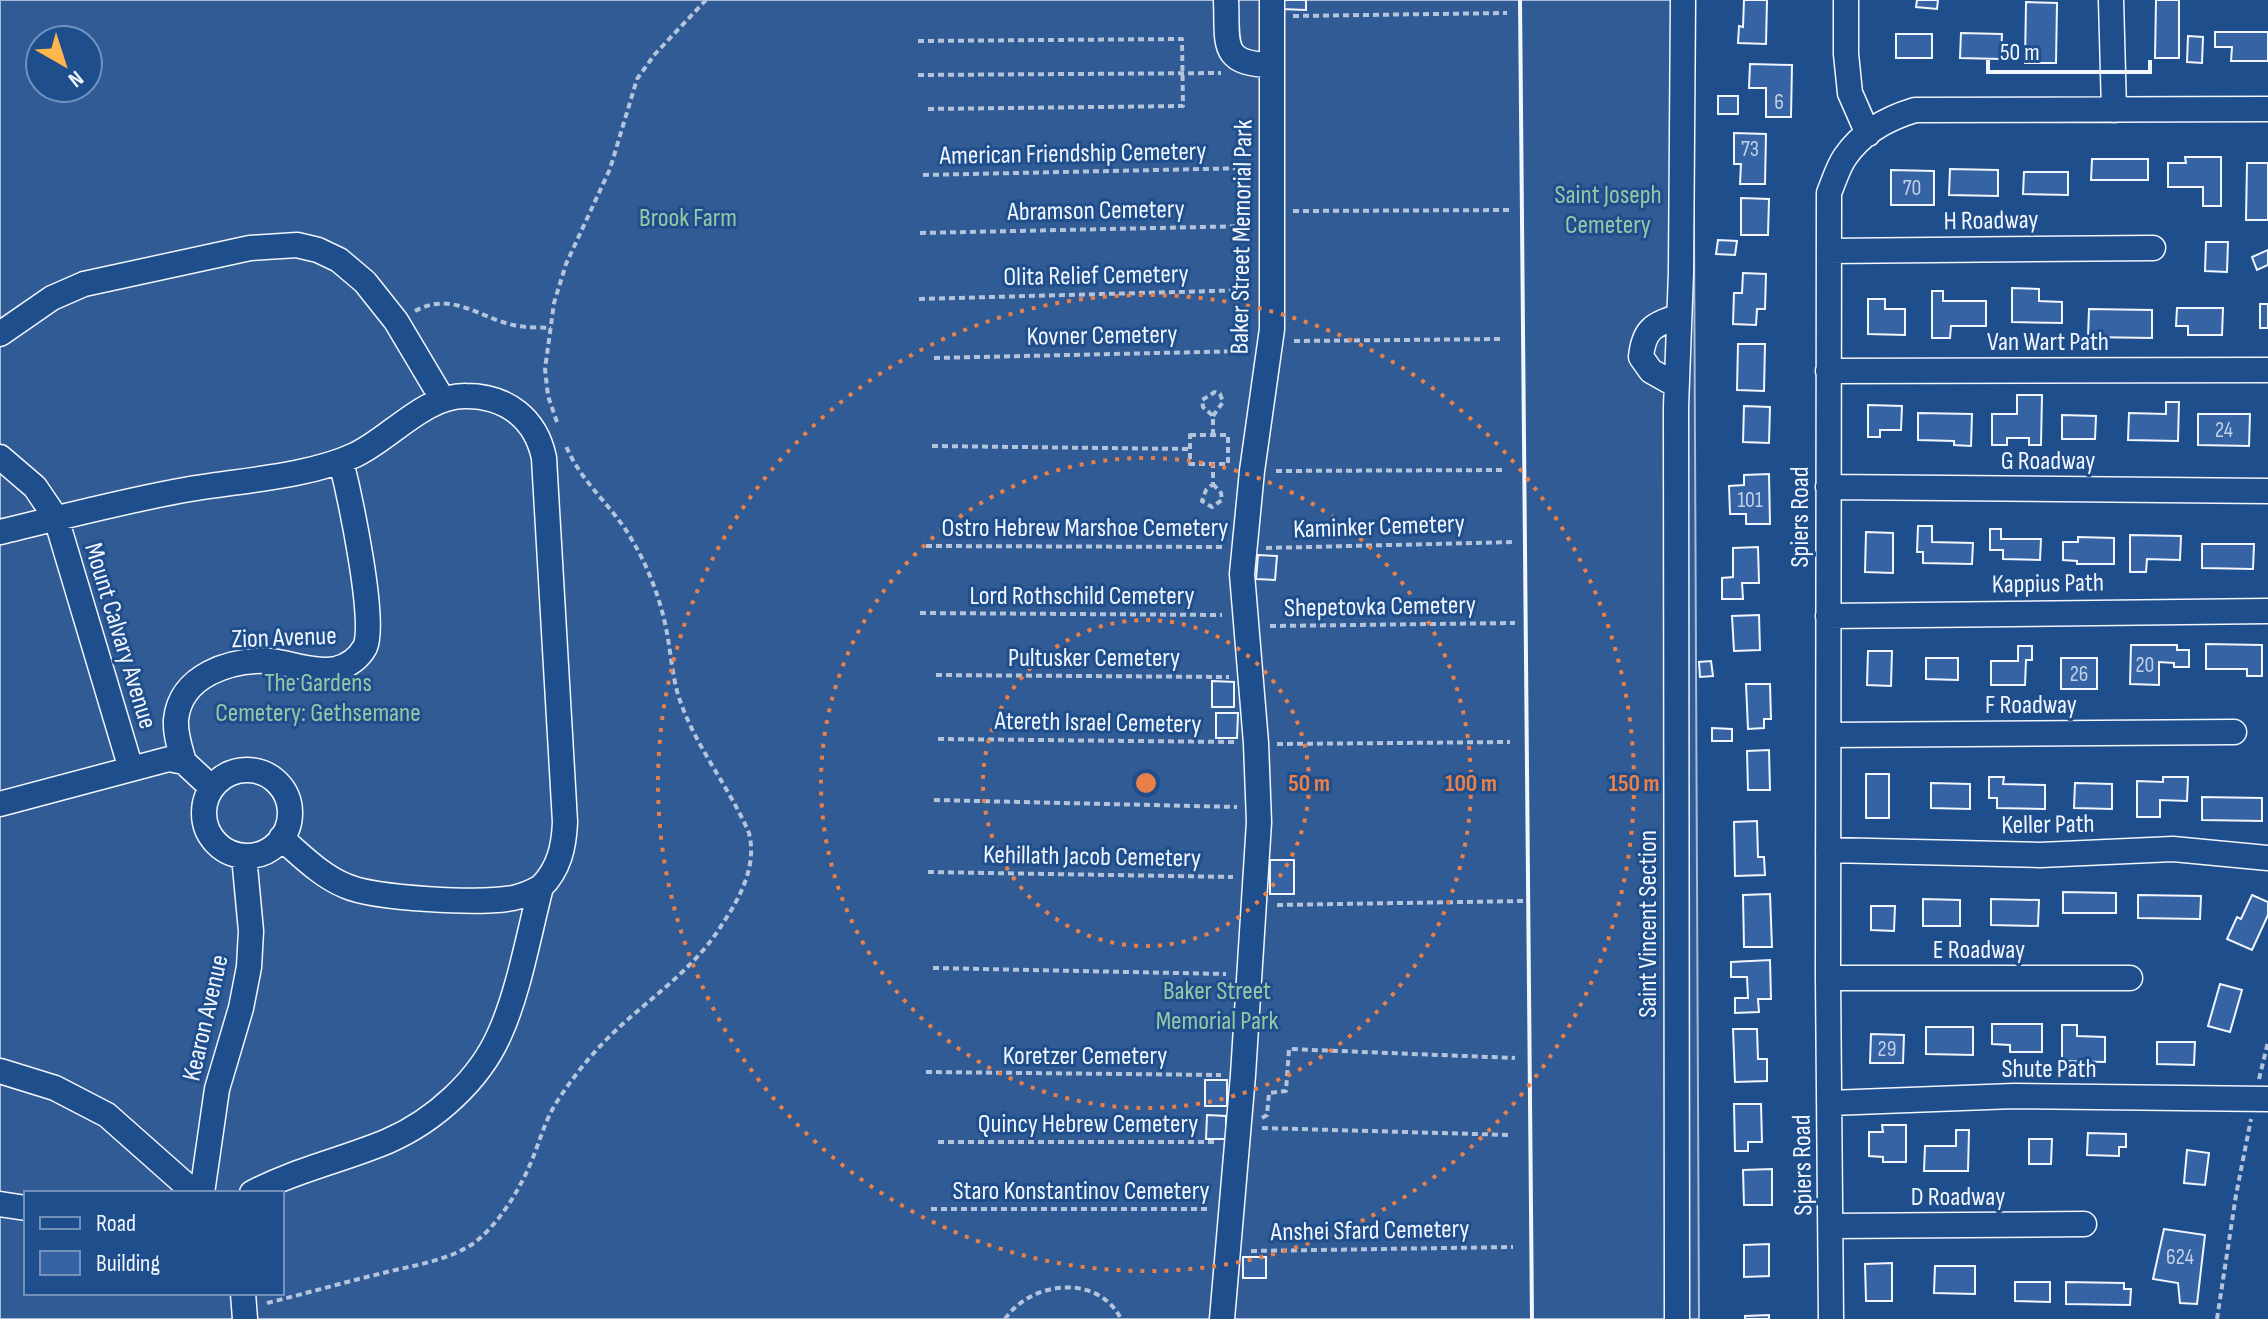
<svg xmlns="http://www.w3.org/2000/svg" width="2268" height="1319" viewBox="0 0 2268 1319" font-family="'Sofia Sans Condensed',sans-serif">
<rect width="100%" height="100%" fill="#1f4e8c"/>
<path fill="#305b95" stroke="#a8bbd7" stroke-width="2" fill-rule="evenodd" d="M0 0H1693L1699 1319H0ZM40 40H88V88H40ZM26 1193H282V1293H26Z"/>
<path fill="#3563a3" stroke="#f2f6ff" stroke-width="2" d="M1281 0H1306V10L1281 9Z
M1744 0H1767L1766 44 1738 43 1739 26 1743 27Z
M1917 0H1938L1937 9 1916 7Z
M2156 0H2179V58H2155Z
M2026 2 2057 3 2056 63H2025Z
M2215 32H2268V61H2231L2232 47H2215Z
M1961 33 2002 34 2001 59 1960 58Z
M1896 34H1932V58H1896Z
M2188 36 2203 37 2202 63 2187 62Z
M1750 64 1792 65 1791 117H1766V88H1749Z
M1718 96H1738V114H1718Z
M1734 133 1766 134 1765 184H1740L1741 164H1734Z
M2185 157H2221V206H2203V187H2168V163H2186Z
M2092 159H2148V180H2091Z
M2247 163H2268V220H2246Z
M1950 169 1998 170V196L1949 195Z
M1891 170 1934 171V205H1891Z
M2024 172H2068V195L2023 194Z
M1741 198 1769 199 1768 235H1741Z
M1718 240 1737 241 1735 255 1716 254Z
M2206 242H2228L2227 272 2205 271Z
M2268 250V265L2257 270 2252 257Z
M1743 273 1766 274 1765 309H1757L1756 325 1733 324 1734 293H1742Z
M2012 288 2039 289V301L2062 302V323L2012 322Z
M1932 291H1943V301H1986V326H1951L1950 338H1932Z
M1868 299H1885V309H1905V335L1868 334Z
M2260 304H2268V328H2260Z
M2177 308H2223L2222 335H2188V326H2176Z
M2089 309 2152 310V338L2088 337Z
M1738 344H1765L1764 391 1737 390Z
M2017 395H2042L2041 445H2029V438H2007V445H1992V414H2017Z
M2166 402H2179L2178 441 2128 440 2129 413 2166 414Z
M1868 405 1902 406 1901 430H1880V437H1868Z
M1744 406 1770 407 1769 443 1743 442Z
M1918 413 1972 414 1971 446 1954 445V441L1918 440Z
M2198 414H2250L2249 446 2198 445Z
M2062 415 2096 416 2095 439H2062Z
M1769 474 1770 524H1746V514H1730L1729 486 1744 485V475Z
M1918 526H1932V542L1973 543 1972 564 1923 563V552H1917Z
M1990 529H2001V539H2041L2040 560 2003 559V550H1990Z
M1866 532 1893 533V573L1865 572Z
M2130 535 2181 536 2180 560 2147 559 2146 572H2130Z
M2078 537 2114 538V564H2077V561L2063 560V542H2078Z
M2202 544H2254L2253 569 2202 568Z
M1758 547 1759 583H1742L1743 599H1722V578L1733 577V548Z
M1258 555 1277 556 1275 580 1256 579Z
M1759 615 1760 650 1734 651 1732 616Z
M2206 644 2262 645V676H2247V669H2206Z
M2131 645H2177V650H2189V667H2174V663L2159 662V685L2130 684Z
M2018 646H2032V660H2026L2025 685H1991V661H2018Z
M1868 651H1892L1891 686 1867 685Z
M1926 658H1958V680L1926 679Z
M2061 658H2097V689H2061Z
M1711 661 1713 676 1700 677 1699 662Z
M1212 681 1234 682V707H1212Z
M1746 684H1770L1771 719H1764V728L1748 729Z
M1216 713H1238L1237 738H1216Z
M1712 728 1732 729V741H1712Z
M1769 750 1770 790H1748L1747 751Z
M1866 774H1889V818H1866Z
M1989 777H2004L2003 784 2045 785V809L1997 808V798H1989Z
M2163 777H2188L2187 801 2160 800V817H2137V781L2163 782Z
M1931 783 1970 784V809L1931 808Z
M2075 783 2112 784V809L2074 808Z
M2202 797 2262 798V821L2202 820Z
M1757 821 1758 857H1764L1765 875 1735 876 1734 822Z
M1270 860H1294V894H1270Z
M2063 892 2116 893V913H2063Z
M1770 894 1772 947H1744L1743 895Z
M2138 895 2201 896 2200 919 2138 918Z
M2252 895 2268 902V915L2252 950 2227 939 2237 917 2241 919Z
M1923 899 1960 900V926H1923Z
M1991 899 2039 900 2038 926 1991 925Z
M1871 906H1895L1894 931 1871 930Z
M1770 960 1771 999H1758L1759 1012 1735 1013V998H1748L1747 977H1731V962Z
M2220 984 2242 990 2230 1032 2208 1026Z
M1992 1024H2042V1052H2010V1045L1992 1044Z
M2062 1025H2077V1036L2105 1037V1062L2062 1061Z
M1926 1027H1973V1055L1926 1054Z
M1733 1029H1757L1758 1059H1767V1081L1735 1082Z
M1871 1034 1904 1035 1903 1063H1870Z
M2157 1042H2195L2194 1065 2157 1064Z
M1205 1080H1227V1106H1205Z
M1734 1104H1761L1762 1142H1748V1151H1735Z
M1207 1115 1226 1116V1139H1206Z
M1882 1125H1906V1162H1883V1157L1869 1156V1132H1883Z
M1956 1130H1969L1968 1171H1924L1925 1146H1956Z
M2088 1133 2126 1134V1147H2119V1156L2087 1155Z
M2029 1139H2052L2051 1164H2029Z
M2187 1150 2209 1153 2205 1185 2184 1183Z
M1772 1169V1205H1744L1743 1170Z
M2164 1229 2205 1235 2197 1304 2180 1303 2178 1283 2153 1279Z
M1769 1244V1276L1744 1277V1245Z
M1243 1257H1266V1278H1243Z
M1892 1263V1301H1866L1865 1264Z
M1935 1266H1975V1294L1934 1293Z
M2015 1282H2050V1302L2015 1301Z
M2066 1282 2124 1283V1289H2131L2130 1305 2066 1304Z
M1769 1315V1319H1745V1316Z"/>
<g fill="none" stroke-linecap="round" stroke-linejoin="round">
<g stroke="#f2f6ff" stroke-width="27">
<path id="minor" d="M1226 0C1228 44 1219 64 1272 65
M1846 0V54L1850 93 1868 134
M2111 0 2114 110
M1829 251 2153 248
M0 334 52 298 84 284 250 248 297 245 318 250 339 260 365 282 396 321 443 400
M1828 371 2268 370
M1676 385 1651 371 1641 357C1644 328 1654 325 1679 316
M0 457 35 487 56 518 131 769
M1828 487 2268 491
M0 532C63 517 126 500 190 489 242 480 307 477 355 455 391 438 425 395 466 396 507 396 536 419 544 458L565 822C564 847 559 869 541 887 529 933 519 991 500 1033 480 1080 434 1121 388 1141 343 1160 295 1170 252 1193
M1828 616 2268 611
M1829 735 2234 732
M184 762C180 748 175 734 176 720 180 675 231 659 270 661 291 663 314 673 336 669 348 666 359 658 365 647 377 622 349 493 341 461
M204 813a43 43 0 1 1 86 0a43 43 0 1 1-86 0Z
M0 804 169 759 184 762 212 788
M281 838C301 855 321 876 346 886 376 899 480 904 513 898 523 896 532 892 541 887
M1828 850 2040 855 2173 849 2268 858
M1828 978H2130
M0 1071 55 1088 107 1115 195 1193
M1830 1103 2014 1096 2268 1099
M202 1193 217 1089 241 1008 249 967 251 931 244 856
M0 1204 26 1208
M1832 1226 2084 1224
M243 1293 245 1319
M1222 1319 1243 1075 1259 822 1256 743 1242 574 1252 471 1272 329V0
M1677 1319 1676 407 1681 272 1683 0
M1831 1319 1828 978 1829 193C1834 181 1838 167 1845 157 1862 132 1888 118 1915 110L2268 109"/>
</g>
<path stroke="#b3c4dc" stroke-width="4" stroke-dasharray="6 4" stroke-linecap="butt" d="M1293 16 1507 13
M918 41 1182 39 1183 106 926 109
M918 75 1221 73
M923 175 1250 168
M1293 211 1511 210
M920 233 1250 226
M919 299 1250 290
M415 311C452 291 478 317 513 325 525 328 539 327 551 328
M1294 341 1503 339
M934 358 1248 351
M557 422 548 396 545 369 554 303 566 264 610 169 637 79 655 54 706 0
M1190 435H1228V464H1190Z
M1213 435V416L1203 407 1202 400 1215 392 1220 394 1223 402 1213 416
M932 446 1190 449
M1276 471 1505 470
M1213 484 1221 493 1222 500 1212 507 1202 501 1206 490 1213 484V464
M926 546 1222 547
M1266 548 1516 542
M920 613 1222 615
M1270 626 1515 623
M936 675 1229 677
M938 739 1234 742
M1277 744 1510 742
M934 800 1237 807
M928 872 1233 877
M1277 905 1523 901
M933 968 1226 974
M926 1072 1221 1075
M2259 1079 2268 1042
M1262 1118 1267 1115 1269 1093 1286 1091 1289 1049 1515 1058
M1262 1128 1511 1135
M938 1142H1215
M931 1209H1209
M1251 1251 1513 1247
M267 1303C304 1294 341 1283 379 1274 409 1266 444 1262 471 1245 496 1228 517 1194 529 1167 539 1145 544 1121 558 1100 577 1071 599 1045 625 1022 661 990 698 964 723 923 741 896 757 865 749 833 728 784 692 743 677 691 671 668 670 643 664 619 658 593 646 563 632 540 612 505 582 484 566 446
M1005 1319C1031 1281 1098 1273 1121 1319
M2217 1319 2236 1195 2251 1119"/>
<use href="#minor" stroke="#1f4e8c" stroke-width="24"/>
<path stroke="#f2f6ff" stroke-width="4" d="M1520 0 1532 1319"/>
</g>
<g fill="none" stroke="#ea8049" stroke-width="4" stroke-dasharray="4 8">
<circle cx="1146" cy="783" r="163"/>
<circle cx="1146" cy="783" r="325"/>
<circle cx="1146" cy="783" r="488"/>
</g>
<g text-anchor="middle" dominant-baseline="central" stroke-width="6" stroke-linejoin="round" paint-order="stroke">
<g font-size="22" fill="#c3d1e8">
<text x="1779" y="102">6</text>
<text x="1750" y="149">73</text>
<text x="1912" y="188">70</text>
<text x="2224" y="430">24</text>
<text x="1750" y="500">101</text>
<text x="2145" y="665">20</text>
<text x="2079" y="674">26</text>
<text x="1887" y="1049">29</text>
<text x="2180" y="1257">624</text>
</g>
<g font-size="26" fill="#f2f6ff" stroke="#1f4e8c">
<text transform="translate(1073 154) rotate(-1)">American Friendship Cemetery</text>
<text transform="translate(1096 211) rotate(-1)">Abramson Cemetery</text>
<text transform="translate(1991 221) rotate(-1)">H Roadway</text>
<text transform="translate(1242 237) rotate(-89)">Baker Street Memorial Park</text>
<text transform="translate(1096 276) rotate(-1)">Olita Relief Cemetery</text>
<text transform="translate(1102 336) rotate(-1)">Kovner Cemetery</text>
<text x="2048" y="342">Van Wart Path</text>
<text x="2048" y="461">G Roadway</text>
<text transform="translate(1800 517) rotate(-90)">Spiers Road</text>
<text transform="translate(1379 527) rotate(-2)">Kaminker Cemetery</text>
<text x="1085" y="528">Ostro Hebrew Marshoe Cemetery</text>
<text transform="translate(2048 584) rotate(-1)">Kappius Path</text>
<text x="1082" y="596">Lord Rothschild Cemetery</text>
<text transform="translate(1380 607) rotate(-1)">Shepetovka Cemetery</text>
<text transform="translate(120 636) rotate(73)">Mount Calvary Avenue</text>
<text transform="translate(284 638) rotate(-2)">Zion Avenue</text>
<text x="1094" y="658">Pultusker Cemetery</text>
<text x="2031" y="705">F Roadway</text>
<text transform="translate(1098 723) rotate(1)">Atereth Israel Cemetery</text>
<text transform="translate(2048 825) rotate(-1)">Keller Path</text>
<text transform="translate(1092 857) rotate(1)">Kehillath Jacob Cemetery</text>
<text transform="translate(1648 924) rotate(-90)">Saint Vincent Section</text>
<text x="1979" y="950">E Roadway</text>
<text transform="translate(206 1018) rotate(-77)">Kearon Avenue</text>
<text x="1085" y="1056">Koretzer Cemetery</text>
<text x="2049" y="1069">Shute Path</text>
<text x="1088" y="1124">Quincy Hebrew Cemetery</text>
<text transform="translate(1803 1165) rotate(-91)">Spiers Road</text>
<text x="1081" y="1191">Staro Konstantinov Cemetery</text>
<text x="1958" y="1197">D Roadway</text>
<text transform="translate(1370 1231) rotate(-1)">Anshei Sfard Cemetery</text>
</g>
<g font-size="26" fill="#97c8a6" stroke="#1f4e8c">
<text x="1608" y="195">Saint Joseph<tspan x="1608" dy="30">Cemetery</tspan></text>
<text x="688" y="218">Brook Farm</text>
<text x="318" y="683">The Gardens<tspan x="318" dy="30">Cemetery: Gethsemane</tspan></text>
<text x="1217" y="991">Baker Street<tspan x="1217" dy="30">Memorial Park</tspan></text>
</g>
</g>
<circle cx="1146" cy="783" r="12" fill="#ea8049" stroke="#1f4e8c" stroke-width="4"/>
<g font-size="24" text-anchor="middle" font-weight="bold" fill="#ea8049" stroke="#1f4e8c" stroke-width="6" stroke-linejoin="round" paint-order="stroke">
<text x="1309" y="791">50 m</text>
<text x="1471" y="791">100 m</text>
<text x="1634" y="791">150 m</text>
</g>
<rect x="24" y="1191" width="260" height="104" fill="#1f4e8c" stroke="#7391ba" stroke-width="2"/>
<rect x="40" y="1217" width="40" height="12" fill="#1f4e8c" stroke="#7391ba" stroke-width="2"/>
<text x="96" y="1231" font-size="24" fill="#f2f6ff">Road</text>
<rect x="40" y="1251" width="40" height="24" fill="#3563a3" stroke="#7391ba" stroke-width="2"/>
<text x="96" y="1271" font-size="24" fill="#f2f6ff">Building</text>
<g transform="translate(64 64) rotate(141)"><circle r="38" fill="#1f4e8c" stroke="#7391ba" stroke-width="2"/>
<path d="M0-6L14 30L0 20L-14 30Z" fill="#ffb74d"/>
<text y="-12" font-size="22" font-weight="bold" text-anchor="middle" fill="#f2f6ff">N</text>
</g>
<path d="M1988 60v12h162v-12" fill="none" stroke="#f2f6ff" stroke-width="4"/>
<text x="2000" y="60" font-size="24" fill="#f2f6ff" stroke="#1f4e8c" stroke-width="6" paint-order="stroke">50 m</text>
</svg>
